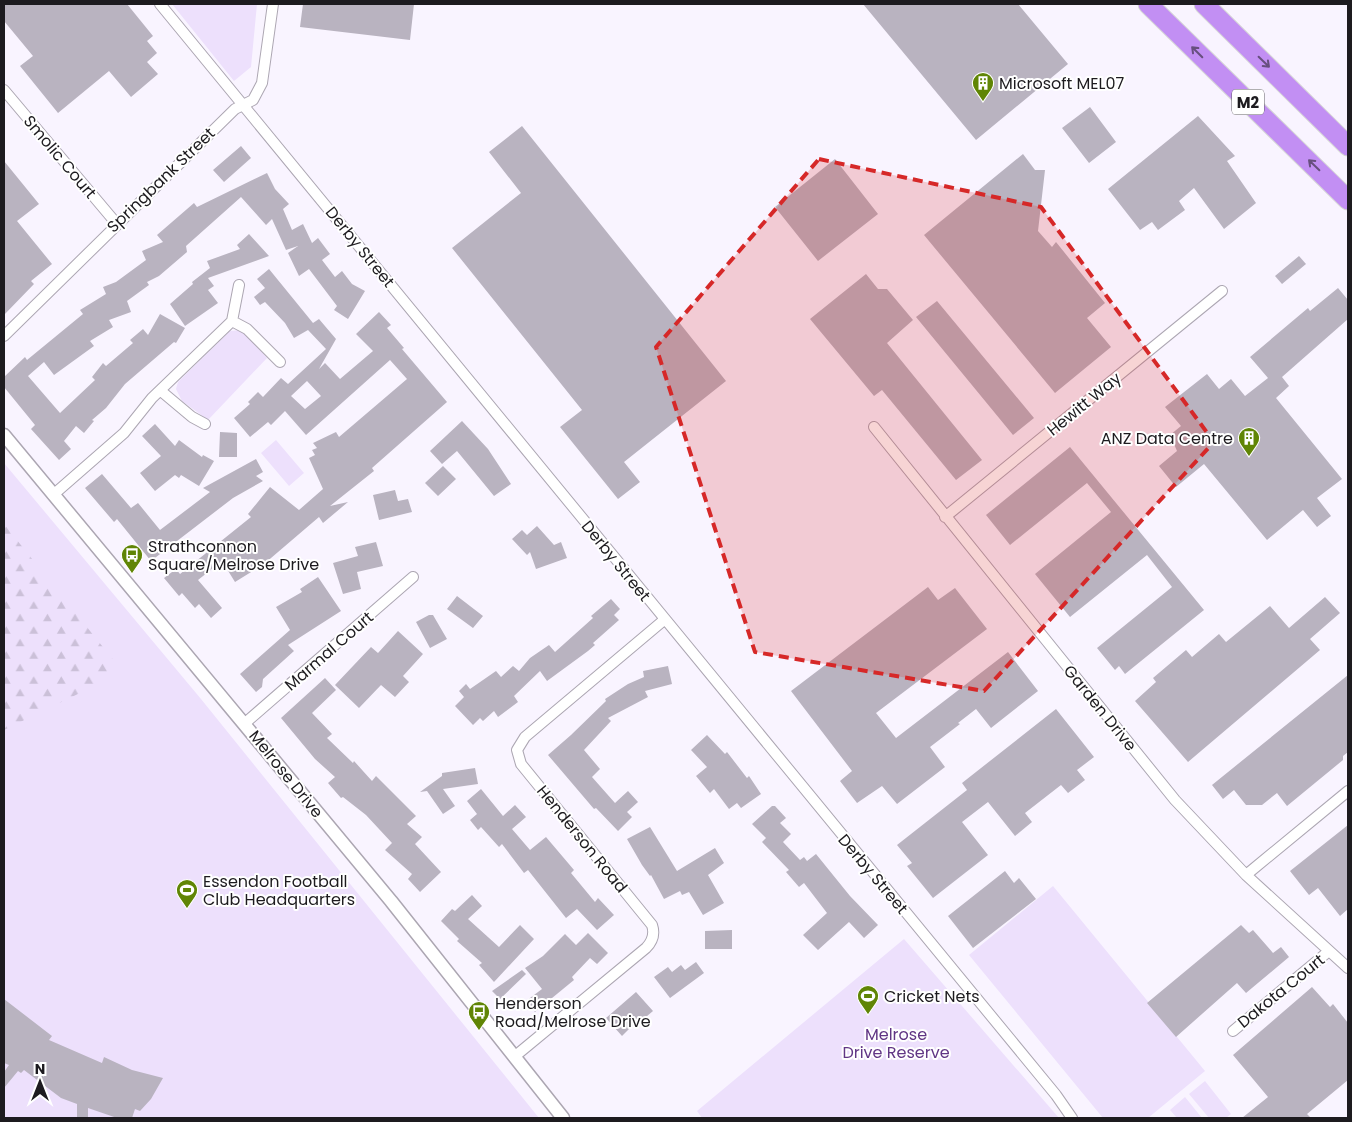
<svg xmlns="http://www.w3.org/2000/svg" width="1352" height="1122" viewBox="0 0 1352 1122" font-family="Poppins,sans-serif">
<defs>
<pattern id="forest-firs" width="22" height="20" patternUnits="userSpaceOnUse" patternTransform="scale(1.25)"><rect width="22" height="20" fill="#ede0fc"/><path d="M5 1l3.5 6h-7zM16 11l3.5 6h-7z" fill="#cbc0d8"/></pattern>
</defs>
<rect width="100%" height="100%" fill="#f9f4ff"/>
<path fill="#ede0fc" d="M172 4H257L251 67 234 81Z
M242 330 267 358 208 420 182 401 176 389 178 382 230 331Z
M276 440 304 473 289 486 261 453Z
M4 463 201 699 539 1118H4Z
M1053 886 1205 1071 1148 1118H1103L969 955Z
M904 939 1059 1118H702L697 1111Z
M1205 1081 1231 1114 1226 1118H1209L1189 1094Z
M1185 1097 1202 1118H1177L1170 1110Z"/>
<path fill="url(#forest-firs)" d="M4 524 123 672 4 730Z"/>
<path fill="#b9b3c0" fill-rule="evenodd" d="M4 4H127L153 36 147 41 157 53 147 62 158 74 131 97 109 71 58 113 20 66 33 56 4 21Z
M303 4H414L410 40 300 27Z
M863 4H1018L1068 64 976 140Z
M1090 107 1116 142 1089 163 1062 128Z
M1198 116 1235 156 1227 161 1256 203 1224 229 1194 188 1179 201 1185 210 1158 230 1152 222 1140 230 1108 189Z
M522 126 726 381 624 462 640 482 618 499 560 427 582 410 452 248 521 193 489 152Z
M241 146 251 158 224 182 213 170Z
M1023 154 1035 170H1045L1038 231 1052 247 1056 242 1105 303 1087 318 1111 347 1055 393 924 235Z
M835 159 878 214 818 261 775 207Z
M4 161 39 204 17 221 52 264 31 281 34 284 4 315Z
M267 173 275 189 289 204 283 209 292 230 303 224 312 243 318 238 330 254 322 260 335 277 342 271 352 284 365 291 348 319 334 310 337 306 309 269 299 276 288 253 298 246 286 250 272 219 266 225 241 197 186 246 187 252 159 276 147 282 149 285 127 301 131 312 109 320 113 327 90 341 94 346 54 375 44 362 28 376 60 413 95 380 92 377 103 363 106 366 133 343 130 340 143 329 148 335 160 314 185 328 176 343 174 342 125 384 106 408 92 420 94 421 84 433 76 426 64 441 71 449 59 460 31 429 35 425 4 387V377L25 357 27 360 83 314 80 310 106 294 103 287 116 282 146 260 142 251 163 242 157 235 194 203 197 207Z
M249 234 269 256 208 278 214 286 208 290 218 303 185 326 170 304 193 284 192 282 210 268 207 261 240 249 237 245Z
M1299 256 1306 264 1282 284 1275 276Z
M269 269 313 323 319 319 336 339 319 369 325 363 340 379 373 351 356 334 379 312 391 325 387 328 404 348 402 349 447 402 372 468 374 471 330 506 348 502 323 523 319 517 264 564 235 582 222 561 198 580 222 608 211 618 199 604 195 608 182 593 179 596 164 578 176 569 180 574 251 517 248 514 270 487 299 510 323 489 309 458 315 455 312 450 317 448 313 443 336 432 339 437 407 379 390 360 306 435 285 411 271 425 268 422 250 437 234 418 250 404 248 402 258 392 263 397 281 378 288 384 326 349 308 330 294 338 285 323 265 302 260 305 254 297 265 288 257 279ZM307 381 321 396 305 409 291 396Z
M866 274 878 289H887L913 320 887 343 982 460 956 480 882 390 874 396 810 319Z
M1338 288 1348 300V319L1282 377 1289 386 1276 398 1342 479 1317 498 1331 516 1317 527 1303 510 1267 540 1204 464 1176 487 1159 466 1177 451 1170 435 1181 426 1165 407 1207 374 1219 389 1231 379 1245 396 1268 378 1250 357 1308 308 1310 311Z
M937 301 1034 418 1013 435 916 317Z
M462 421 488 449 511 484 494 496 457 451 442 464 430 451Z
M155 424 175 446 179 440 202 457 203 455 214 461 199 486 181 475 179 478 175 475 155 491 140 473 161 456 142 436Z
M220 432 237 433V457H219Z
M1070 447 1204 610 1125 674 1119 666 1115 670 1097 648 1172 587 1147 555 1070 617 1035 574 1111 512 1087 483 1010 545 986 515Z
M256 459 263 472 256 476 263 481 233 498 151 561 117 519 114 522 85 488 102 474 131 508 138 503 160 530 210 492 203 488Z
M443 466 456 479 438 496 425 483Z
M395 490 398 501 408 499 412 512 379 520 373 495Z
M537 526 554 545 561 542 567 558 536 569 530 552 527 555 512 539 522 530 527 535Z
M376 542 383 566 357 572 361 589 343 594 333 563 358 556 355 547Z
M318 577 341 611 288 645 294 651 263 679 262 687 256 692 240 674 290 630 276 607 302 592 300 589Z
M928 587 938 600 955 588 987 629 876 713 896 738 1008 652 1038 691 991 728 976 709 958 723 960 724 930 747 945 767 897 804 882 786 857 803 840 781 852 771 791 691Z
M457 596 483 616 473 628 447 609Z
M1325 597 1340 613 1310 639 1320 650 1188 762 1135 701 1156 682 1153 678 1186 650 1192 657 1219 634 1226 642 1270 606 1289 628Z
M611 599 620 609 614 615 619 620 593 643 595 645 588 651 547 681 540 671 514 696 518 702 498 717 494 711 483 721 480 718 473 725 455 706 464 697 459 691 466 684 470 689 496 671 501 677 513 666 519 671 530 658 549 645 555 652 593 618 591 616Z
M429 615H433L447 639 430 648 416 622Z
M398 631 423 654 403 676 409 682 395 697 381 685 359 708 335 685 371 647 378 653Z
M668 666 672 684 645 691 648 697 608 718 611 721 584 750 600 769 592 777 615 803 628 791 638 802 627 812 632 817 618 831 596 808 594 809 548 755 571 735 606 701 605 699 628 684 644 677 643 671Z
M1348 675V752L1343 756V760L1287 806 1277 793 1262 805H1246L1234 790 1223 799 1212 785Z
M325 678 336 690 312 713 332 734 327 738 353 763 354 761 372 781 376 776 416 816 407 824 422 837 415 844 441 872 420 892 408 879 412 874 385 850 392 843 366 815 343 797 341 798 328 783 335 777 315 759 281 718Z
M1056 709 1094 757 1077 770 1085 780 1068 793 1061 785 1025 813 1032 822 1015 836 988 802 962 822 988 855 933 898 907 866 912 863 897 845 967 790 962 783Z
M707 735 725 754 727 752 747 778 749 776 761 794 741 808 737 803 729 809 714 789 710 793 696 776 707 767 691 750Z
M475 768 478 784 443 789 455 806 443 814 427 791 420 792 442 776V773Z
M481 789 503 816 515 805 526 817 512 829 530 850 546 837 574 870 571 873 595 902 598 898 614 915 597 930 577 909 566 918 528 870 524 873 502 844 499 847 481 827 478 830 470 820 477 814 467 801Z
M772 806H775L786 818 780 823 791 834 783 842 800 860 804 857 807 861 816 854 850 896 878 925 864 938 849 922 818 950 803 935 827 913 804 883 799 887 786 872 789 870 762 842 766 838 752 824Z
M1348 825V909L1340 916 1318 888 1309 895 1290 871Z
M650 827 677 871 715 848 724 863 708 875 724 903 703 915 689 892 682 895 680 891 664 899 651 875 650 876 642 865 627 839Z
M1005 871 1014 883 1019 878 1036 899 973 948 948 916Z
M472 895 482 906 468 919 499 947 520 925 534 939 494 982 479 965 482 963 457 941 459 939 441 921 452 909 455 911Z
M1241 925 1249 933 1253 930 1273 953 1281 947 1289 957 1246 993 1237 983 1176 1037 1147 1003Z
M732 930V949H705V931Z
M588 933 608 953 597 964 590 958 572 977 574 980 535 1012 526 1001 542 989 525 968 543 956 565 934 576 945Z
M696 962 704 973 670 998 654 977 668 967 672 972 681 965 685 970Z
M522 970 526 974 500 999 492 991Z
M1312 987 1330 1007 1333 1004 1348 1023V1080L1307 1114 1311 1118H1242L1268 1097 1233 1055Z
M636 992 653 1011 640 1022 638 1020 622 1036 606 1018Z
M4 999 52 1036 49 1040 102 1063 104 1057 132 1070 163 1078 151 1099 140 1111 135 1109 132 1118H117L88 1108V1118H77V1104L61 1098 24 1070 21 1073 18 1071 4 1088V1072L9 1065 4 1063Z"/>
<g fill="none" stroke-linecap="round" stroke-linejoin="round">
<g stroke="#aca6b2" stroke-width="12">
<path id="minor" d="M160 4 1056 1095 1072 1118
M4 90 116 223
M232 321 247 329 280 362
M4 336 235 109 253 100 262 83 273 4
M161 391 192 417 205 424
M874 427 1175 800 1246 875 1348 968
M53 495 124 433 152 398 232 321 239 285
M945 517 1222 291
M244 724 413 577
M1246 875 1348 791
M1233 1031 1329 951
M514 1057 646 948C653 941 655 934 652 925L521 764 517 750 525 737 664 620"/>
</g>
<g stroke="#aca6b2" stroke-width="15">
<path id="tertiary" d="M4 435 391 901 563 1118"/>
</g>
<g stroke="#d6d6d7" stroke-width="21">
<path id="motorway" d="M1148 4 1348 200
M1204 4 1348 146"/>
</g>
<use href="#minor" stroke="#fff" stroke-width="10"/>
<use href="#tertiary" stroke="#fff" stroke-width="12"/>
<use href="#motorway" stroke="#c28ff3" stroke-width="19"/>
</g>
<defs><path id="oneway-shaft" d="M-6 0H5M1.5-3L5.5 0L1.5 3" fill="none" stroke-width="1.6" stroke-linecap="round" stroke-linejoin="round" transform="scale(1.25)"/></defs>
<g stroke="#674f7e">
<use href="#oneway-shaft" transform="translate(1197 52) rotate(-135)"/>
<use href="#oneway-shaft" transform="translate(1264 62) rotate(44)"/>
<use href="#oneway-shaft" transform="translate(1314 165) rotate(-136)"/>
</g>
<path fill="#d62828" fill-opacity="0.2" stroke="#d62828" stroke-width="4" stroke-dasharray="10 6" stroke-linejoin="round" d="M819 159 1041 207 1214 442 984 691 755 652 656 347Z"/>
<defs>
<g id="building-pin" transform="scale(1.125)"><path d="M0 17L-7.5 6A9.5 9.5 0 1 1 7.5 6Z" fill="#608505" stroke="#fff"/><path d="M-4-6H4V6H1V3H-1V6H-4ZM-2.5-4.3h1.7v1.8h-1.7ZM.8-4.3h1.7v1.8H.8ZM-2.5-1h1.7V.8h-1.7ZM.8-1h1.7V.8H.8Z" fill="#fff"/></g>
<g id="bus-pin" transform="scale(1.125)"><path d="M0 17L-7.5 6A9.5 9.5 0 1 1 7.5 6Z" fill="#608505" stroke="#fff"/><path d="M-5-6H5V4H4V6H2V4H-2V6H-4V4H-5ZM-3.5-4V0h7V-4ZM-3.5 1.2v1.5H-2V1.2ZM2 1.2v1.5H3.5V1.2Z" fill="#fff"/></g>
<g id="stadium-pin" transform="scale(1.125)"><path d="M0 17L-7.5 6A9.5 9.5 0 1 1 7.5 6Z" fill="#608505" stroke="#fff"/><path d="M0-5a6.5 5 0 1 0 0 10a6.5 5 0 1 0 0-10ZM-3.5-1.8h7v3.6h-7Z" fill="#fff"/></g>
</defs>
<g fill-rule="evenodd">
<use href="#building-pin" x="983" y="83"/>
<use href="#building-pin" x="1249" y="438"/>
<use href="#bus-pin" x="132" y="555"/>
<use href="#stadium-pin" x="187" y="890"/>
<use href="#stadium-pin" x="868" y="996"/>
<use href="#bus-pin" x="479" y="1012"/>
</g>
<g text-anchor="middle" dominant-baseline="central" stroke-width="4" stroke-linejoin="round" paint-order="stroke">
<rect fill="#fff" stroke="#615f62" stroke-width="1" x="1232" y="89.5" width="32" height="25" rx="4"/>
<g font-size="15" font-weight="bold" fill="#1d1b1f">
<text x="1248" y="102">M2</text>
</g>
<g font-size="16" fill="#1d1b1f" stroke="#fff" text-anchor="start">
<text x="999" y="83">Microsoft MEL07</text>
<text x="1233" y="438" text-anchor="end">ANZ Data Centre</text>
<text x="148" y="546">Strathconnon<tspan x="148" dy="18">Square/Melrose Drive</tspan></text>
<text x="203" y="881">Essendon Football<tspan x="203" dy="18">Club Headquarters</tspan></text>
<text x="884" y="996">Cricket Nets</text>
<text x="495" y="1003">Henderson<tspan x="495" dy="18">Road/Melrose Drive</tspan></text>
</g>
<g font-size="16" fill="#1d1b1f" stroke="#fff">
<text transform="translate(60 157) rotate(50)">Smolic Court</text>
<text transform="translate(161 180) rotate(-44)">Springbank Street</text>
<text transform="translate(360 247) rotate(51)">Derby Street</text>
<text transform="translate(1084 404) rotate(-39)">Hewitt Way</text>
<text transform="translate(616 561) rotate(51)">Derby Street</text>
<text transform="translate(329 651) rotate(-41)">Marmal Court</text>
<text transform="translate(1100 708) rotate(51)">Garden Drive</text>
<text transform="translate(286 774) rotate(51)">Melrose Drive</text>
<text transform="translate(582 839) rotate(51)">Henderson Road</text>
<text transform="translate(873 874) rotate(50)">Derby Street</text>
<text transform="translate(1281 991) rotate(-39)">Dakota Court</text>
</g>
<g font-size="16" fill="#613685" stroke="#fff">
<text x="896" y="1034">Melrose<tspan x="896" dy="18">Drive Reserve</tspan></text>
</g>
</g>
<rect width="1352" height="1122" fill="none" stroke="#1d1b1f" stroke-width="10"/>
<g transform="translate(40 1082)" stroke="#ffffff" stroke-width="4" paint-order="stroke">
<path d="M0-4L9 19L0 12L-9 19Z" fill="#1d1b1f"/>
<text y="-8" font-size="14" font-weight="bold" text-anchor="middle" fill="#1d1b1f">N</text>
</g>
</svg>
